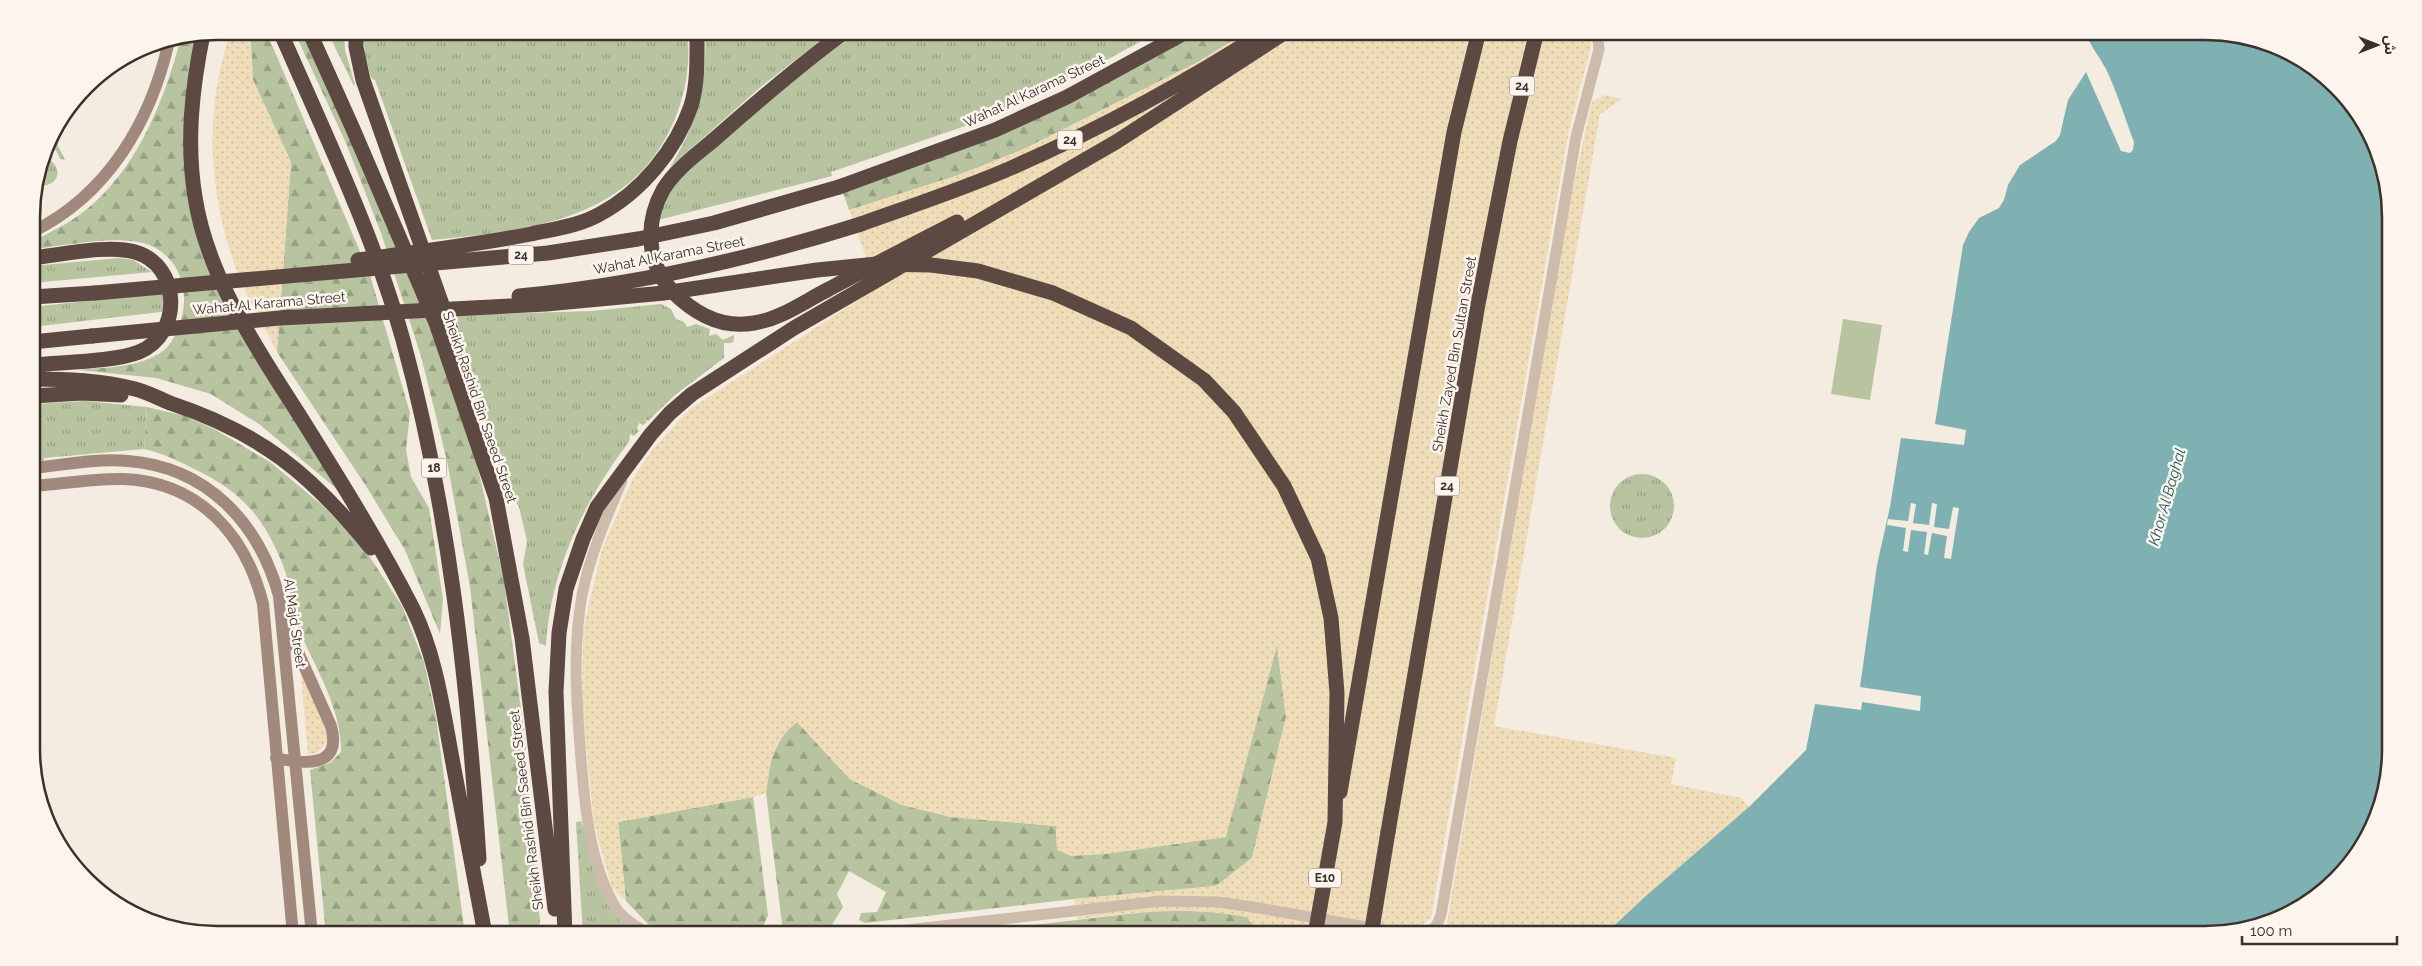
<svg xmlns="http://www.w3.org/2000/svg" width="2422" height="966" viewBox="0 0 2422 966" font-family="Raleway,'Noto Sans Arabic',sans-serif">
<defs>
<pattern id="grass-tufts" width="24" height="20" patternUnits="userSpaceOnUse" patternTransform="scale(1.25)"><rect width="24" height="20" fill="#b8c4a0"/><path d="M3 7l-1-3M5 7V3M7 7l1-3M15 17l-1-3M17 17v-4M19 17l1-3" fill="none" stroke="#97a083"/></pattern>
<pattern id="forest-firs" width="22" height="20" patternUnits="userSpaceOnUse" patternTransform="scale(1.25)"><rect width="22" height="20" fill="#b8c4a0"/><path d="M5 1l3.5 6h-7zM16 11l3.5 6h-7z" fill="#97a083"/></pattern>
<pattern id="sand-dots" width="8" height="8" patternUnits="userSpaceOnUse" patternTransform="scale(1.25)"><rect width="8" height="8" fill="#efdcb8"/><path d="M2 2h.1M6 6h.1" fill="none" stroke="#cebd9e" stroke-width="1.8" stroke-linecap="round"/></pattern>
</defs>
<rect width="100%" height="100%" fill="#f4ebe1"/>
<path fill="url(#grass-tufts)" d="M327 31H344L345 50 355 85 354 86Z
M363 31H687C691 62 686 93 674 121 631 222 527 230 432 240L375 80 371 78 365 54Z
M705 31H833L763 85 670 167C697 125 708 81 705 31Z
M861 31H1160L1084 72 974 123 831 172 832 176 658 220 659 212 675 183 772 98 837 47Z
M59 123 58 146 65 160 60 159 56 150 46 155C48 159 54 162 56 167 62 180 48 188 37 185L39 178 44 177 47 171 43 163 46 152 56 142V137L52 133 56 131Z
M119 258 133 260 152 272 32 283V266Z
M169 292V311L32 327V307Z
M661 304 671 309 676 319 684 322 687 327 696 324 710 329 709 336 716 334 723 340 734 335V340L732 343H724V358L675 395 648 421 643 420 647 422 643 425 639 423 637 429 639 431 634 436 630 434 629 442C584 500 550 572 546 646L539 643 523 564 527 541 519 507 503 481 455 315 592 311Z
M86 401 147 407 144 449 44 458V462L33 461V404Z
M1610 506a32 32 0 1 1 64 0a32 32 0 1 1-64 0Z
M581 821 612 912 640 935H583L576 822Z"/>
<path fill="url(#forest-firs)" d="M250 31H266L370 275 410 413 406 450 411 477 429 508 443 599 440 634 405 550 366 486 277 352 291 162 253 80Z
M294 31H306L395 230 474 452 504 580 525 740 540 922 539 935H510L470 587 447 461 421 356 381 233 346 143Z
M1196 31H1248L1198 62 1022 150 956 176 849 210 840 184 1065 100Z
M198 35 186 98 205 256 338 490 259 424 211 394 156 378 79 370C106 367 140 368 163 351 171 345 176 334 179 326 192 293 180 253 143 243 114 235 63 246 32 249V242C54 230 76 220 94 203 140 162 165 97 181 38Z
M147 407 185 416 214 429 270 462 322 505 364 548 402 606 424 662 436 717 465 935H326L310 770 330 763 341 752C342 709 315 667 298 628 290 608 291 585 283 565 262 514 240 490 190 467 175 459 161 453 144 449Z
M1277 644 1286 717 1252 858 1216 886 1074 899 865 923 859 920 861 913 877 912 886 892 849 871 837 894 843 907 832 925 792 930 782 924 766 793 771 758 784 733 797 722 850 779 902 805 951 817 1056 826 1057 850Z
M753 797 768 915 761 931 672 935 649 925 626 901 618 822Z
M1162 910 1218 912 1247 917 1260 935H946Z"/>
<path fill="url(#sand-dots)" d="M230 31H250L253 80 291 162 277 352C267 333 257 314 247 295 216 228 204 148 219 75 222 61 226 46 230 31Z
M1248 31H1589L1591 47 1569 130 1431 918 1423 924 1415 935H1260L1247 917C1186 906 1139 912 1078 919L1074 899 1216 886 1252 858 1286 717 1277 646 1226 837 1106 854 1071 856 1057 850 1056 826 951 817 902 805 850 779 797 722C772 742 770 763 766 793L753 797 618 822 626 901 612 888 594 824 582 704 583 630 602 549 633 478 652 450 690 409 877 288 849 210 956 176 1022 150 1198 62Z
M1604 95 1622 99 1600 114 1494 726 1676 758 1671 784 1741 798 1749 807 1648 894 1604 934 1445 935 1565 223 1592 102Z
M300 663 329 734 325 745 317 753 308 754Z"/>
<path fill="#b8c4a0" d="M1843 319 1882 325 1870 400 1831 394Z"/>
<path fill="#7fb0b2" d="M2084 31H2205L2265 41 2308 63 2345 95 2376 146 2389 193 2391 749 2381 809 2352 862 2318 896 2265 925 2217 934H1605L1648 894 1749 807 1806 750 1815 704 1861 710 1862 702 1920 711 1921 696 1860 687 1877 565 1890 507 1901 438 1964 445 1966 430 1935 424 1963 245 1969 232 1979 218 1999 208 2004 200 2008 185 2020 165 2056 141 2060 135 2068 100 2086 72 2121 151 2130 153 2133 150 2134 142C2125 118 2117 92 2106 69 2099 56 2090 45 2084 31Z"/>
<path fill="#f4ebe1" d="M1911 503 1916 504 1913 523 1929 525 1932 503 1937 504 1934 527 1949 529 1953 507 1959 508 1951 559 1944 558 1947 536 1932 533 1928 555 1924 554 1927 532 1911 530 1908 552 1903 551 1906 528 1887 525 1888 519 1908 521Z"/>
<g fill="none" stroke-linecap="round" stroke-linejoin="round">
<path stroke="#cdbbac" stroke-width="11" d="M622 481C606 518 590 555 582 595 573 645 576 695 580 746 584 798 588 862 616 908 624 920 640 929 652 935
M863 935 1161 901 1218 902 1253 907 1412 935
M1418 935C1431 932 1437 928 1441 915L1576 137 1599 49 1597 31"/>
<path stroke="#a18a7d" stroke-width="12" d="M32 232C108 195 151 121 169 41
M33 468C64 465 97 458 128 461 207 467 259 523 279 596L312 935
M33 486C63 484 94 478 124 479 199 482 246 535 263 604L293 935
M276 758C303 764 343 769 331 726L285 623"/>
<path stroke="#5c4a42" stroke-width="15" d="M280 31C324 132 373 233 403 340 449 509 468 684 479 859
M309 31 353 129 436 323 496 498 522 638 555 909
M356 31V47L363 80 452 333 456 365
M846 31C801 64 759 100 717 137 699 153 676 168 663 190 645 222 646 264 673 292 695 314 721 329 754 323 781 319 805 301 829 289 872 266 914 244 957 222
M203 34C192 88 186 142 195 197 207 276 256 347 298 413 338 477 379 542 413 609 435 654 442 704 451 753 462 812 473 870 484 929
M839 187 995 130 1067 97 1188 31
M861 224C911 206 963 189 1011 168 1100 129 1185 83 1266 31
M32 258C60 255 109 244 135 252 181 265 183 334 139 352 114 362 61 362 33 365
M32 297 95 293
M32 342 92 336
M33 379C67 379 101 380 135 389 147 392 158 398 170 403 261 433 311 474 371 548
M33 396 82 393 121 395
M1340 792 1454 132 1479 31
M1388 832 1478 304 1510 141 1537 31
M565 935 556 692 559 633 566 589 583 539 597 507 651 434 670 413 692 394 794 328 1116 142 1287 31"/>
<path stroke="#5c4a42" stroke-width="15" d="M358 260C416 252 474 245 531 234 554 229 579 226 600 214 641 192 676 150 691 106 698 83 697 58 697 34
M95 293 548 253 638 239 714 223 839 187
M519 296C636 285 750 259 861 224
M280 318 546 304 664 293 817 270 877 264 931 265 978 271 1053 293 1131 328 1204 380 1234 412 1284 486 1318 558 1331 618 1337 693 1335 822 1315 935
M92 336 290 317
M1371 935 1388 832"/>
</g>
<g text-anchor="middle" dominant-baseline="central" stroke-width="5" stroke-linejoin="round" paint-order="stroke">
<g fill="#fbf5ee" stroke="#756b66" stroke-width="1">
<rect x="1509.5" y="76.5" width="25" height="19" rx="4"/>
<rect x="1057.5" y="130.5" width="25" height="19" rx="4"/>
<rect x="508.5" y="245.5" width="25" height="19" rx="4"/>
<rect x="421.5" y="458.5" width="25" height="19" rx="4"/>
<rect x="1434.5" y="476.5" width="25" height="19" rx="4"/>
<rect x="1309" y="868.5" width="32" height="19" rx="4"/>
</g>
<g font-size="12" font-weight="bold" fill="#3b302b">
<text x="1522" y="86">24</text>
<text x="1070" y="140">24</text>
<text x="521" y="255">24</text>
<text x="434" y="468">18</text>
<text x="1447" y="486">24</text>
<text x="1325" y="878">E10</text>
</g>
<g font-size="14" fill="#3b302b" stroke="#fbf5ee">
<text transform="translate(1034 91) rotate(-25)">Wahat Al Karama Street</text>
<text transform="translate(669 255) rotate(-11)">Wahat Al Karama Street</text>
<text transform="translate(269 303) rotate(-5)">Wahat Al Karama Street</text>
<text transform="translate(1454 354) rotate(-80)">Sheikh Zayed Bin Sultan Street</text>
<text transform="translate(480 407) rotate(71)">Sheikh Rashid Bin Saeed Street</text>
<text transform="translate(295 623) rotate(82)">Al Majd Street</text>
<text transform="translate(526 810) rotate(-97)">Sheikh Rashid Bin Saeed Street</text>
</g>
<g font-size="15" font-style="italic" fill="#1f5a5e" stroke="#fbf5ee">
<text transform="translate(2167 497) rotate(-74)">Khor Al Baghal</text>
</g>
</g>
<path d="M0 0H2422V966H0ZM217 40H2205A177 177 0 0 1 2382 217V749A177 177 0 0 1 2205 926H217A177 177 0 0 1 40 749V217A177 177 0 0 1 217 40Z" fill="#fbf5ee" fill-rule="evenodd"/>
<path fill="none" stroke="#3b302b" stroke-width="2.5" d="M217 40H2205A177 177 0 0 1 2382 217V749A177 177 0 0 1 2205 926H217A177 177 0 0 1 40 749V217A177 177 0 0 1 217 40Z"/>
<g transform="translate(2377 45) rotate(90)" stroke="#fbf5ee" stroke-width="4" paint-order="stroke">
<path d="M0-4L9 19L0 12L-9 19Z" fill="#3b302b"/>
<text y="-8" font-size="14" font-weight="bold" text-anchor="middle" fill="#3b302b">ش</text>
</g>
<path d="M2242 936v8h155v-8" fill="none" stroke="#3b302b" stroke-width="2.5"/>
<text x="2250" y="936" font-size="15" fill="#3b302b" stroke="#fbf5ee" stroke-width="4" paint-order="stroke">100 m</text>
</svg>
